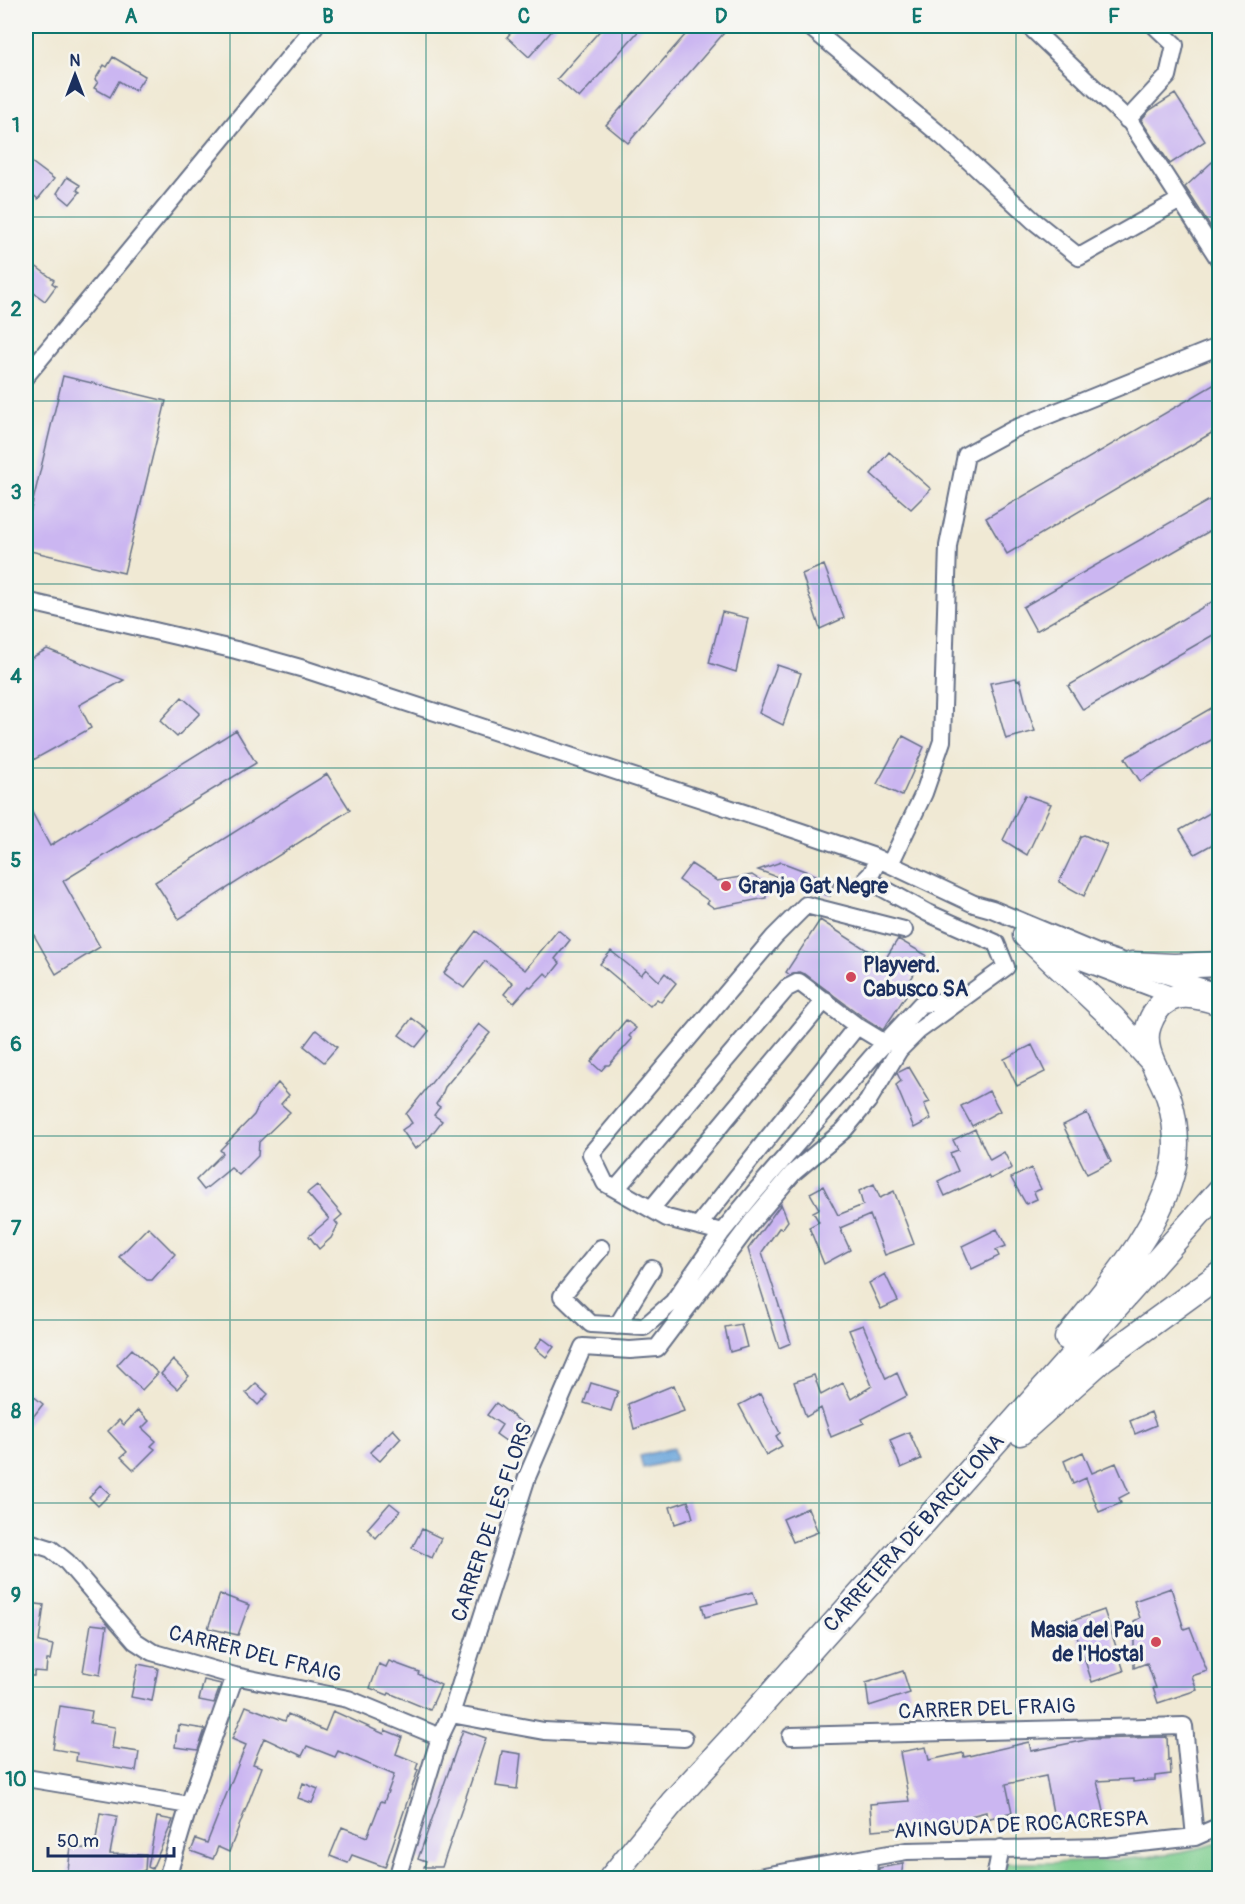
<svg xmlns="http://www.w3.org/2000/svg" width="1245" height="1904" viewBox="0 0 1245 1904" font-family="Pangolin,sans-serif">
<rect width="100%" height="100%" fill="#f6f6f2"/>
<filter id="ink" filterUnits="userSpaceOnUse"><feTurbulence type="fractalNoise" baseFrequency=".0167" numOctaves="2"/><feDisplacementMap in="SourceGraphic" scale="12" xChannelSelector="R" yChannelSelector="G"/><feConvolveMatrix kernelMatrix="1 2 1 2 8 2 1 2 1" color-interpolation-filters="sRGB"/></filter>
<filter id="wash" filterUnits="userSpaceOnUse"><feTurbulence type="fractalNoise" baseFrequency=".008" numOctaves="4" result="noise"/><feDisplacementMap in="SourceGraphic" scale="24" xChannelSelector="R" yChannelSelector="G"/><feGaussianBlur stdDeviation="1.35" result="paint"/><feColorMatrix in="noise" values="0 0 0 0 0 0 0 0 0 0 0 0 0 0 0 0 0 1.4 0 .05"/><feComposite in="paint" operator="in"/></filter>
<g filter="url(#wash)">
<rect width="100%" height="100%" fill="#f0e9d4"/>
<path fill="#7dcd8e" stroke="#4c7e76" stroke-width="1.5" d="M1219 1843V1878H1001L1005 1863C1078 1863 1149 1862 1219 1843Z"/>
<path fill="#6ba5da" stroke="#436a9c" stroke-width="1.5" d="M673 1448 676 1460 643 1468 640 1456Z"/>
<g id="blocks">
<path fill="#cbb6f1" d="M517 26H556L529 57 507 37Z
M604 26H643L579 98 557 79Z
M693 26H730L628 143 606 125Z
M113 57 145 76 135 91 119 81 110 97 94 88 98 82 95 80 104 65 107 67Z
M1175 94 1205 141 1170 164 1141 120 1150 110Z
M26 158 54 179 38 199 26 189Z
M1212 162 1220 170V241L1185 187Z
M67 177 80 185 77 190 80 192 70 204 57 193Z
M34 265 54 280 52 283 56 286 45 301 26 287V278Z
M63 376 166 401 124 573 26 550V530Z
M1220 381V428L1007 554 986 518Z
M889 452 931 489 911 509 871 474Z
M1220 494V525L1036 631 1023 607Z
M824 565 844 618 820 629 802 574Z
M1220 597V631L1083 710 1068 686Z
M722 612 748 618 736 672 709 663Z
M47 649 124 680 79 705 91 728 26 764V661Z
M777 665 801 673 783 725 759 713Z
M1016 678 1017 681 1020 680 1027 708 1035 731 1006 739 990 683Z
M182 697 200 713 177 737 160 721Z
M1220 703V735L1140 781 1125 758Z
M236 730 256 763 63 881 100 947 56 974 26 921V801L50 846Z
M903 736 924 747 902 796 877 784Z
M327 774 350 810 179 919 155 882Z
M1025 795 1051 804 1027 855 1003 840Z
M1220 807V840L1195 854 1180 830Z
M1084 835 1107 845 1084 896 1059 882 1081 836Z
M781 862 834 882 830 896 758 870Z
M691 864 717 881 752 875 764 883 766 898 714 908 707 903 709 901 679 880Z
M820 920 884 961 898 939 926 955 911 979 915 982 883 1030 863 1017 805 974 799 972 790 975 786 972Z
M558 930 570 940 555 959 560 963 549 977 545 973 531 988 529 986 514 1003 504 994 513 983 485 961 464 988 444 973 476 931 525 970Z
M611 951 641 975 646 969 659 981 665 973 676 983 661 1002 657 999 650 1006 600 964Z
M412 1018 429 1031 416 1047 399 1035Z
M626 1020 636 1028 629 1036 632 1039 609 1065H606L601 1071 591 1062Z
M479 1024 490 1033 445 1087 441 1097 436 1104 440 1107 434 1115 442 1121 429 1138 415 1149 402 1130 412 1123 406 1114Z
M316 1030 337 1047 324 1062 304 1046Z
M1032 1045 1045 1072 1017 1086 1004 1059Z
M909 1067 930 1102 924 1104 931 1119 914 1128 896 1085 901 1081 897 1073Z
M278 1083 289 1095 281 1104 290 1112 259 1142 258 1156 239 1175 231 1168 204 1190 196 1180 223 1153 220 1150 254 1115 259 1105Z
M989 1091 1000 1111 972 1126 961 1106Z
M1087 1113 1111 1162 1087 1174 1063 1125Z
M975 1129 990 1160 1004 1152 1012 1168 990 1179 988 1176 945 1196 938 1181 958 1171 950 1153 958 1150 953 1140Z
M1031 1168 1041 1189 1034 1192 1037 1199 1026 1204 1011 1178Z
M874 1184 880 1198 894 1191 914 1244 885 1255 870 1215 840 1228 850 1250 824 1264 809 1227 819 1222 813 1212 819 1209 810 1193 823 1186 838 1215 863 1205 859 1191Z
M317 1185 342 1215 335 1221 338 1225 331 1238 319 1249 309 1236 329 1219 307 1193Z
M781 1204 788 1221 782 1229 779 1228 762 1252 791 1343 779 1348 748 1249Z
M148 1227 175 1254 152 1280H147L119 1257Z
M997 1229 1006 1246 996 1250 999 1256 972 1269 962 1246Z
M885 1274 898 1301 881 1309 869 1283Z
M741 1324 747 1347 730 1352 725 1327Z
M863 1325 886 1379 897 1373 907 1396 862 1419 864 1423 831 1437 821 1408 806 1417 794 1382 814 1375 821 1395 843 1383 851 1399 872 1386 849 1330Z
M542 1338 554 1347 546 1357 535 1348Z
M132 1349 158 1373 142 1390 117 1365Z
M173 1360 189 1376 177 1389 161 1374Z
M256 1383 268 1394 258 1405 246 1393Z
M591 1383 618 1391 611 1411 584 1403Z
M674 1385 684 1411 634 1429 628 1404Z
M26 1390 43 1404 26 1426Z
M760 1394 780 1433 776 1436 782 1446 766 1455 739 1405Z
M496 1403 534 1432 520 1451 496 1434 502 1425 487 1415Z
M138 1410 149 1421 142 1428 156 1441 151 1446 155 1449 134 1470 121 1457 127 1452 108 1431 119 1420 124 1425Z
M1151 1412 1156 1425 1135 1434 1130 1421Z
M393 1429 401 1438 380 1461 370 1452Z
M909 1432 921 1459 901 1468 890 1440Z
M1083 1452 1092 1473 1116 1463 1129 1493 1119 1498 1121 1503 1099 1512 1086 1478 1073 1484 1064 1461Z
M100 1485 110 1494 98 1506 89 1497Z
M688 1501 693 1518 675 1524 670 1507Z
M390 1503 400 1511 376 1538 367 1529Z
M808 1508 818 1532 793 1542 783 1519Z
M422 1529 441 1538 432 1558 412 1548Z
M1171 1588 1184 1629 1190 1627 1207 1671 1192 1676 1197 1690 1158 1703 1153 1688H1156L1147 1663 1134 1668V1621L1140 1618 1134 1601Z
M753 1592 757 1604 705 1617 702 1605Z
M220 1594 249 1605 238 1635 208 1628Z
M29 1603 44 1605 39 1642 53 1645 50 1660H47L46 1672 34 1671V1676H26V1610H28Z
M1104 1610 1124 1671 1092 1682 1072 1621Z
M91 1624 107 1626 100 1675 83 1672Z
M389 1661 419 1672 418 1674 441 1685 430 1710 389 1693 388 1695 370 1688 379 1664 386 1667Z
M138 1664 158 1668 152 1701 131 1697Z
M903 1671 910 1693 869 1706 866 1683Z
M204 1680 221 1684 214 1703 199 1700Z
M60 1706 92 1711 90 1723 115 1727 112 1748 139 1752 136 1771 76 1761 77 1753 53 1749Z
M246 1706 285 1721 288 1714 325 1731 333 1711 384 1734 385 1730 402 1737 396 1754 418 1763 416 1769 418 1770 385 1867 352 1855 348 1863 330 1856 342 1827 367 1837 381 1801 384 1802 394 1775 338 1751 335 1757 307 1746 302 1756 264 1738 253 1764 262 1767 229 1852 218 1847 213 1859 191 1851 196 1839 207 1843 246 1745 232 1739Z
M179 1725 205 1729 198 1750 175 1747 177 1730 179 1731Z
M463 1730 486 1738 442 1867H424L426 1862 418 1859Z
M1167 1737 1168 1760 1170 1759 1171 1774 1155 1776V1780L1141 1781 1133 1782V1779L1097 1781 1106 1820 1086 1824 1085 1817 1055 1823 1046 1776 1006 1784 1012 1812 987 1819 986 1812 935 1825 936 1827 913 1830 912 1827 872 1830 870 1804 909 1801 900 1752 926 1747 929 1760 963 1753 964 1757 1029 1742 1031 1751 1091 1739Z
M502 1751 521 1754 517 1789 496 1786Z
M303 1783 318 1789 312 1803 298 1798Z
M100 1813 117 1816 110 1854 146 1855 145 1870 130 1877 120 1878H67L71 1847 89 1849 90 1845 95 1846Z
M157 1817 173 1820 152 1869 148 1867Z
M903 1864 901 1878H878L879 1868Z"/>
</g>
</g>
<g filter="url(#ink)">
<use href="#blocks" fill-opacity="0" stroke="#667087" stroke-width="1.5"/>
<g fill="none" stroke-linecap="round" stroke-linejoin="round">
<g stroke="#667087" stroke-width="20">
<path id="minor" d="M809 26 943 137 1034 221 1079 257 1180 200
M1029 26 1131 123 1220 261
M1127 120 1168 76 1175 45 1155 26
M26 376 315 26
M26 601 236 650 304 669 799 831 872 856 974 904 992 909 1097 953 1214 991
M890 864 924 793 942 741 948 546 966 455 1014 429 1220 346
M1044 945 1065 955 1179 998
M616 1189 787 988 799 982 857 1026 885 1043
M651 1209 825 1000
M698 1226 857 1026
M722 1232 667 1218 605 1183 591 1154 774 937 806 905 904 930
M601 1248 562 1296 591 1324 644 1327 673 1302 722 1232 754 1193 871 1058 921 1004 962 999
M617 1326 652 1269
M26 1541 51 1549 67 1562 135 1641 152 1652 235 1676 348 1699 440 1737
M451 1714 544 1731 684 1738
M791 1736 1184 1726 1195 1837
M26 1778 189 1805
M167 1878 189 1805 235 1676
M397 1878 440 1737 451 1714 527 1477 583 1347 630 1350 657 1348 754 1219 793 1173 844 1130 868 1101 899 1050 918 1031 1006 967 996 943 928 913 866 879 871 874 879 859
M753 1878 906 1851 1104 1847 1195 1837 1220 1826
M868 1878 869 1858
M995 1878 1001 1848"/>
</g>
<g stroke="#667087" stroke-width="27">
<path id="highway" d="M1025 935 1113 1018 1151 1060
M1132 964 1174 966 1220 964
M1067 1338C1107 1288 1161 1229 1174 1165 1178 1145 1175 1121 1170 1102 1164 1077 1139 1052 1149 1025 1162 989 1189 992 1220 1003
M1020 1433 1103 1359 1220 1274
M611 1878 672 1803 732 1738 1220 1190"/>
</g>
<use href="#minor" stroke="#fff" stroke-width="16"/>
<use href="#highway" stroke="#fff" stroke-width="24"/>
</g>
</g>
<path fill="none" stroke="#0f766e" stroke-width="1.5" stroke-opacity="0.55" d="M230 26V1878M426 26V1878M622 26V1878M819 26V1878M1016 26V1878M26 217H1220M26 401H1220M26 584H1220M26 768H1220M26 952H1220M26 1136H1220M26 1320H1220M26 1503H1220M26 1687H1220"/>
<g fill="#d1495b" stroke="#f6f6f2" stroke-width="2">
<circle cx="726" cy="886" r="6"/>
<circle cx="851" cy="977" r="6"/>
<circle cx="1156" cy="1642" r="6"/>
</g>
<g text-anchor="middle" dominant-baseline="central" stroke-width="6" stroke-linejoin="round" paint-order="stroke">
<g font-size="21" font-weight="bold" fill="#1b2f5e" stroke="#f6f6f2" text-anchor="start">
<text x="738" y="886">Granja Gat Negre</text>
<text x="863" y="965">Playverd.<tspan x="863" dy="24">Cabusco SA</tspan></text>
<text x="1144" y="1630" text-anchor="end">Masia del Pau<tspan x="1144" dy="24">de l'Hostal</tspan></text>
</g>
<g font-size="21" fill="#1b2f5e" stroke="#f6f6f2">
<text transform="translate(492 1522) rotate(-71)">CARRER DE LES FLORS</text>
<text transform="translate(914 1533) rotate(-48)">CARRETERA DE BARCELONA</text>
<text transform="translate(255 1654) rotate(14)">CARRER DEL FRAIG</text>
<text transform="translate(987 1709) rotate(-2)">CARRER DEL FRAIG</text>
<text transform="translate(1021 1825) rotate(-3)">AVINGUDA DE ROCACRESPA</text>
</g>
</g>
<rect width="1245" height="1904" fill="none" stroke="#f6f6f2" stroke-width="66"/>
<g transform="translate(75 75)" stroke="#f6f6f2" stroke-width="4.5" paint-order="stroke">
<path d="M0-4.5L10 22L0 15L-10 22Z" fill="#1b2f5e"/>
<text y="-9" font-size="16" font-weight="bold" text-anchor="middle" fill="#1b2f5e">N</text>
</g>
<path d="M48 1847v9h126v-9" fill="none" stroke="#1b2f5e" stroke-width="3"/>
<text x="57" y="1847" font-size="18" fill="#1b2f5e" stroke="#f6f6f2" stroke-width="4.5" paint-order="stroke">50 m</text>
<rect x="33" y="33" width="1179" height="1838" fill="none" stroke="#0f766e" stroke-width="2"/>
<g font-size="20" text-anchor="middle" font-weight="bold" fill="#0f766e">
<text x="131" y="23">A</text>
<text x="328" y="23">B</text>
<text x="524" y="23">C</text>
<text x="721" y="23">D</text>
<text x="917" y="23">E</text>
<text x="1114" y="23">F</text>
<text x="16" y="132">1</text>
<text x="16" y="316">2</text>
<text x="16" y="499">3</text>
<text x="16" y="683">4</text>
<text x="16" y="867">5</text>
<text x="16" y="1051">6</text>
<text x="16" y="1235">7</text>
<text x="16" y="1418">8</text>
<text x="16" y="1602">9</text>
<text x="16" y="1786">10</text>
</g>
</svg>
